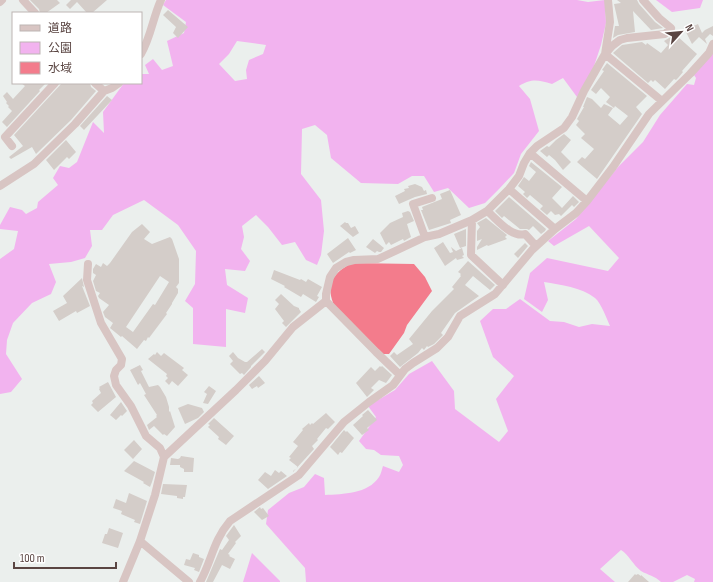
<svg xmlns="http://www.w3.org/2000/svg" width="713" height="582" viewBox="0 0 713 582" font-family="'Sofia Sans Condensed','Noto Sans JP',sans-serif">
<rect width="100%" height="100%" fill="#ebefed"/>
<path fill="#f2b3ef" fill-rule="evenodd" d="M166 0H577L588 2 605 0 606 23 601 45 593 69 577 97 563 78 552 84C538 80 532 78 519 86L530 99 539 131 521 154 514 173 499 189 485 203 469 208 448 188 434 192 424 176H412L398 184 361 183 331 158 327 135 315 125 302 129 301 174 321 200 324 231 321 255 317 265 306 260 295 242 282 245 268 227 256 215 242 226 244 237 241 249 250 261 245 271 225 269 227 285 248 298 245 313 226 309V347L193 344V308L185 301 195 284 196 251 178 225 144 200 113 215 102 230H90L92 246 85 258 71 262 49 264 56 282 51 294 32 303 13 323 7 340 6 354 22 379 11 392 0 394V259L14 249 18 231 0 229V225L10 207 22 210 26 214 37 208 38 202 58 185 53 178 60 166 69 168 77 162 93 122 104 133 103 112 124 83H141V74H149L145 65 153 59 162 70 173 66 167 41 184 33 186 22 163 5ZM237 41 266 45 263 54 249 60 246 70 247 79 235 81 219 64 229 54Z
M656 0H703L700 8 672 12Z
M713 53V582H694L695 579 687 575 673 582H661C655 576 648 575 641 571 633 565 629 555 621 550L600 569 615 582H306L305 568 266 524 268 510 289 493 304 487 315 474 324 478 325 495C343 494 368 494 379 477 381 474 382 469 383 466L399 472 403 465 399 456 381 455 374 450 366 449 359 441 376 417 368 406 395 390 409 374 432 361 454 391 455 409 499 442 508 431 496 399 514 376 493 357 480 321 493 309H506L520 299 550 321 564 322 579 327 592 324 610 326C607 319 601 303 595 298 581 287 561 285 544 282L548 300 542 312 524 299 530 273 547 258 608 271 619 258 589 226 554 246 548 241 576 219 618 167 643 142 660 115 687 84 694 85 696 78 694 75Z
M252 553 280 581V582H243Z"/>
<path fill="#f37c8c" d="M352 263 414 264 425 277 432 291 407 325 404 333 389 354H383L335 307C325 286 332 273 352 263Z"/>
<path fill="#d4cdc9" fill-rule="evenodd" d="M30 0H57L60 3 46 13H40L39 9Z
M71 0H107L92 13H87L77 2 70 9 66 5Z
M617 0H637L639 4 655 22 663 28 651 30 633 11 635 32 618 35 613 38 615 26H619L614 4 621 3Z
M168 10 188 27 178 38 173 33 176 27 163 15Z
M698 24 702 33 705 30 713 26V36L710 34 705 39 707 44 699 37 692 44 685 30Z
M674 35 675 36 676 35 697 54 682 71 683 72 678 78 676 80 674 79 665 89 655 80 653 82 651 80 648 83 613 53 622 45 642 42 646 45 647 43 661 53 668 45 664 41Z
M607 63 647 96 636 107 642 114 597 179 577 162 582 157 585 159 594 149 581 138 585 134 576 125 579 121 577 119 584 107H583L587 97 592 99 601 108 604 104 613 108 608 115 620 125 628 116 615 106 614 108 606 102 610 97 601 88 596 94 591 90 604 71 602 70Z
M21 83H46L39 90 40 91 7 127 2 122 12 111 8 107 9 106 6 103 7 102 3 96 7 92 13 99 25 86Z
M62 83H90L91 87 96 91 71 120 36 154 32 147 11 159 9 157 23 146 14 135Z
M107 96 112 100 84 130 80 126Z
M564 134 571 140 561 152 571 162 563 170 555 160 549 155 547 157 540 151 547 146 549 147 556 140Z
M66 140 76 152 69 159 67 157 54 170 46 160Z
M531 162 562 187 552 198 562 208 573 196 579 202 574 207 572 205 561 216 559 214 555 215 551 211 547 215 540 209 543 206 530 195 527 198 523 194 525 192 518 186 524 177 529 181 536 172 529 166Z
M415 184 422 187 424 191 426 190 427 194 415 197 399 204 395 196 405 191 404 189 409 188 408 186Z
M450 190 461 215 450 220 451 223 429 230 421 210H423L422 207 442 199 440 194Z
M509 197 546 229 545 231 541 234 533 226 529 230 527 229H520L504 216 502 218 495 211Z
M408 211 410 212 414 221 407 224 411 237 404 241 403 239 391 245 389 242 386 245 380 233 390 223 403 217 402 213Z
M486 218 507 235 505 237 507 239 488 246 487 245 477 250V247L482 239 477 241V231L480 227 477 223Z
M345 222 346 223H348L351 228 355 226 359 233 353 237 340 226Z
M142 224 150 232 144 239 152 244 170 237 172 239 179 259V283L176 287 178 289V293L172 303V304L166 313 167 314 149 338 148 337 146 341 144 340 137 349 122 336 121 337 110 328 113 323 105 317 103 312 109 305 99 298 98 296 100 293 96 291 93 281 96 275 93 273V269L96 264 101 267 103 263 107 266 110 263 132 232ZM160 276 169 282 155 305 153 304 133 332 126 327Z
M466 229V246L460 248 454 234Z
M348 238 356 250 350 253 349 252 333 263 327 254Z
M373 239 384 248 381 252H379L377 251 375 253 366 247Z
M443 242 450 253 453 252 451 247 456 251 462 248 464 255 462 256 464 258 457 260 456 258 445 266 434 248Z
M525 243 528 246 518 258 514 254Z
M468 261 495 285 490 290 473 276 465 285 479 296 455 313 441 333 443 335 434 344 428 347 427 346 424 350 422 348 418 353 400 367 390 356 394 352 397 355 413 344 409 339 432 311 454 289 452 287 461 276 460 275 461 274 458 272Z
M274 270 300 280 301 279 306 282 308 279 322 287 317 296 319 297 316 302 303 294 301 297 284 287 285 286 271 279Z
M82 278 84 287 82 286 90 306 77 313 76 311 59 321 53 311 67 303 63 296Z
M281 294 294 306 299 308V309L301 312 286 327 282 323 284 321 275 309 279 304 275 300Z
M262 349 265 352 251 366V367L244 375 242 373 240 374 230 364 233 361 229 356 233 352 238 358 245 362H247Z
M157 352 161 356 164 353 184 368 182 370 188 375 178 386 172 381 169 385 165 381 168 378 166 376 167 374 148 359 154 354 155 355Z
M140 365 143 370 141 371 149 387 158 385 160 387 166 397 169 407V412L170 411 175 427 167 436 164 434 163 435 154 426 149 430 147 425 157 417 156 416 157 415 144 395 146 394 140 383 138 385 130 370Z
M380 366 381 367 382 366 392 375 386 383 379 380 371 388 374 390 367 397 356 383 371 367 375 371Z
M259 376 265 383 258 388 257 386 252 389 249 385Z
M108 382 116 397 98 412 91 405 93 403 92 401 101 393 99 389 100 388 99 387Z
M209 386 216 391 208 404 203 403 207 394 204 392Z
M121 402 127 411 122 416 121 415 116 420 110 415Z
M188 404 202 408 204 412 198 418 185 424 178 408Z
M368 410 377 420 367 428 369 430 362 435 353 425 363 416 362 415Z
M326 413 335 422 328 429 326 428 317 439 318 440 312 446 314 449 293 472V471L298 467 289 460 291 458 289 457 298 446 293 442 303 430 302 429 309 423 310 425 312 423 313 424Z
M214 418 234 436 226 445 218 439 219 437 208 427 210 425 208 424Z
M344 430 346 432 347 431 354 438 342 453 340 452 338 455 330 447Z
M134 440 142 449 133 459 124 450Z
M181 456 194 458 193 472H184V469L180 467V465H170L171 458 178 459 180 458Z
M134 461 155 472 152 482 150 487 143 483 144 482 124 471Z
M275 470 279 473 281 471 287 476 268 489 258 480 265 472 271 476Z
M163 484 187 485 185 497H183V499L177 498V496L161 494Z
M129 493 147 501 140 524 134 522 135 520 121 514 122 511 113 508 116 499 126 503Z
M260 507 261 509 263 508 269 516 262 520 254 512Z
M234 525 241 536 235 542 236 543 228 554 230 555 229 556 235 559 230 569 222 565 213 582H206L220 549 222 550 229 540 226 536Z
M109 528 123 533 118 548 102 543 105 534H107Z
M193 553 199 555V557L204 559 199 572 194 570 195 568 184 565 186 559 190 560Z
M635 574 636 575 638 574 641 576V575L649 582H628Z"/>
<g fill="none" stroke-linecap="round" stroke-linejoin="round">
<path stroke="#d8c5c3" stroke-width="8" d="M23 0 35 13
M608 0 610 22 605 54 662 101
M0 2 2 0
M141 54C151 37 153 17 161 0
M95 83 104 91
M12 146 5 137 55 83
M530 153 587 201
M0 186 34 164 75 124 104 91 112 88 119 83
M509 189 555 229
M487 211C497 219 511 238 525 234L536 246
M472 220 471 255 503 285
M425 237 413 204 432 198
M88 264 87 280 101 323 122 359 121 365 116 370 114 376 116 385 131 406 146 436 160 448 164 457 155 495 140 541 123 582
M400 375 376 352 326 301V294L330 277 336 268 346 262 354 260 378 259 425 237 439 234 472 220 487 211 509 189 519 176 524 163 530 153 537 146 564 128 572 117 584 91 605 54 612 46 620 40 627 38 665 34 671 28 659 18 643 0
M164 457 236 390 265 361 293 327 326 301
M140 541 189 582
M200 582C212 560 213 541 230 521L299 475 344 422 369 402 393 385 405 369 413 363 437 348 448 337 460 316 495 294 532 250 555 229 576 213 587 201 613 167 649 114 690 74 709 53 713 44"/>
</g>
<rect x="12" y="12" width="130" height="72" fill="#ffffff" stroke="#bdb5b3"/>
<rect x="20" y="25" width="20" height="6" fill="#d8c5c3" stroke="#bdb5b3"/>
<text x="48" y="32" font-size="12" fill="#5a4542">道路</text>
<rect x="20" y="42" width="20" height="12" fill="#f2b3ef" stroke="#bdb5b3"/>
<text x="48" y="52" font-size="12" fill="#5a4542">公園</text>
<rect x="20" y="62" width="20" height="12" fill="#f37c8c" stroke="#bdb5b3"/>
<text x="48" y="72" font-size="12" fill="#5a4542">水域</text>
<g transform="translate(681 32) rotate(63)" stroke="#ffffff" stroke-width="3" paint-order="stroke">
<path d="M0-3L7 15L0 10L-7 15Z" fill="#5a4542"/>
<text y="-6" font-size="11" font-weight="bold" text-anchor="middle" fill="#5a4542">N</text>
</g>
<path d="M14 562v6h102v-6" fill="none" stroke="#5a4542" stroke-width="2"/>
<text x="20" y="562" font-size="12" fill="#5a4542" stroke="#ffffff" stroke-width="3" paint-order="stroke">100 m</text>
</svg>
